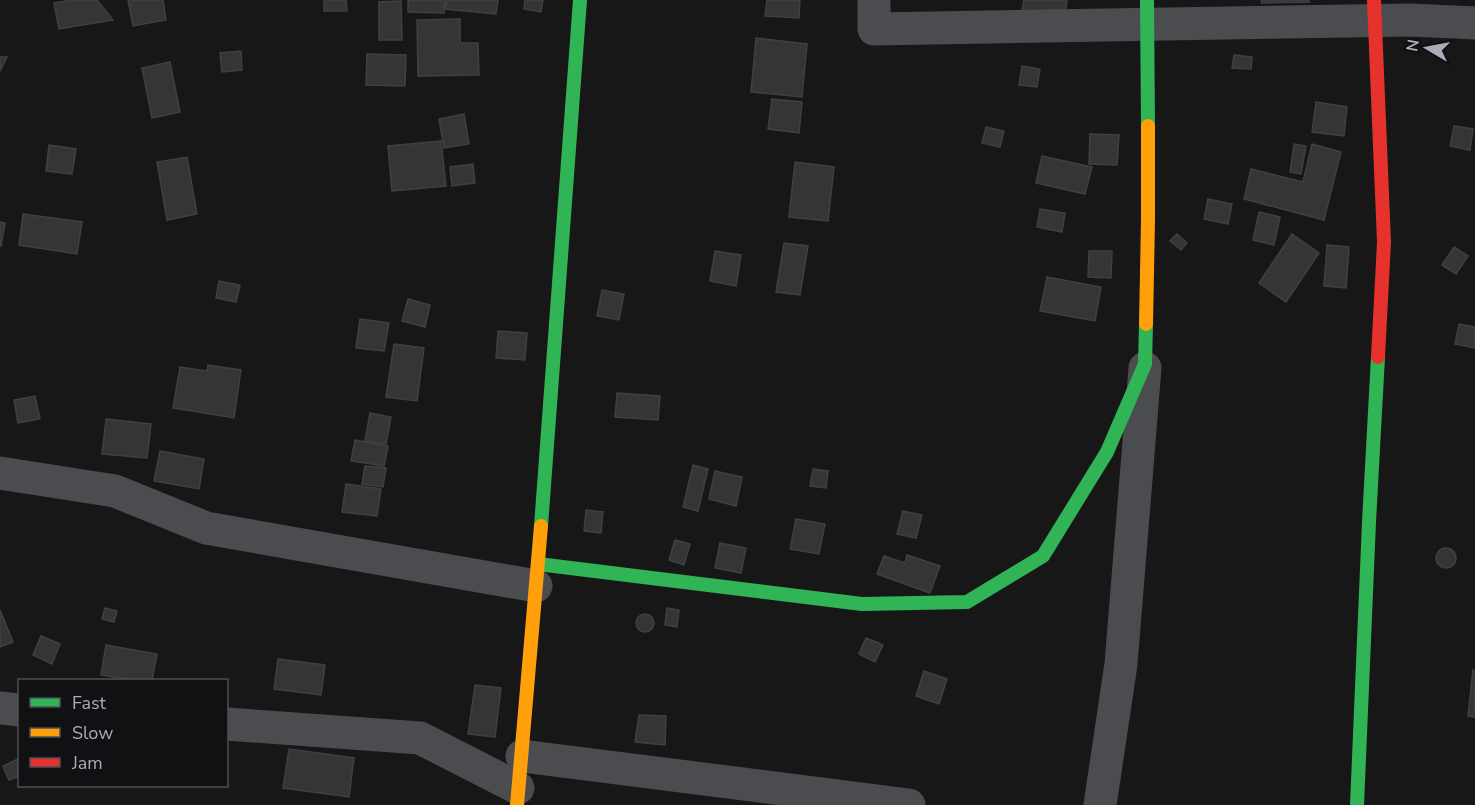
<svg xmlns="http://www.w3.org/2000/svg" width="1475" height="805" viewBox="0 0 1475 805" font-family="'Nunito Sans',sans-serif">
<rect width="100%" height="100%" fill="#171717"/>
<path fill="#353536" stroke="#3f4043" stroke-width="1.5" d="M71 0H97L113 20 59 29 54 3Z
M128 0H163L166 20 133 26Z
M324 0H346L347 11H324Z
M408 0H445L444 13 408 12Z
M447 0H498L496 14 445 9Z
M525 0H543L541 12 524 9Z
M767 0H800L799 18 765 16Z
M1024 0H1067L1065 16 1022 10Z
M1261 0H1309V2L1262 3Z
M401 1 402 40H379V2Z
M460 19V43H478L479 75 418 76 417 20Z
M756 38 807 44 802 97 751 92Z
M241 51 242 70 222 72 220 53Z
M367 54 406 55 405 86 366 85Z
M1234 55 1252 57 1251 69 1232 68Z
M0 57H7L0 71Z
M170 62 180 112 152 118 142 68Z
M1022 66 1040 69 1037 87 1019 85Z
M772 99 802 102 799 133 768 129Z
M1316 102 1347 107 1344 136 1312 132Z
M464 114 469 144 444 148 439 119Z
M1454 126 1473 129 1470 150 1450 146Z
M986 127 1004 131 1000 147 982 143Z
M1090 134 1119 135 1117 165 1089 164Z
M441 141 446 186 392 191 388 146Z
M1294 144 1306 146 1301 174 1290 172Z
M1312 144 1341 152 1324 220 1244 199 1251 169 1303 182Z
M49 145 76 149 72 174 46 171Z
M1042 156 1092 167 1085 194 1036 183Z
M187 157 197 214 167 220 157 162Z
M795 162 834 167 828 221 789 217Z
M473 164 475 183 452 186 450 167Z
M1208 199 1232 204 1228 224 1204 219Z
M1040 209 1065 213 1062 232 1037 227Z
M1259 212 1280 217 1274 245 1253 240Z
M23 214 82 222 77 254 19 245Z
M0 222 5 223 1 246H0Z
M1177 234 1187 243 1181 250 1170 241Z
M1292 234 1319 253 1286 302 1259 283Z
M784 243 808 246 800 295 776 292Z
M1327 245 1349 247 1346 288 1324 286Z
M1454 247 1468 256 1456 274 1442 265Z
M715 251 741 255 736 286 710 281Z
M1089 251H1112L1111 278 1088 277Z
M1047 277 1101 287 1095 321 1040 311Z
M219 281 240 285 236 302 216 298Z
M602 290 624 294 619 320 597 316Z
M408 299 430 305 425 327 402 321Z
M360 319 389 323 384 351 356 348Z
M1459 324 1475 327V348L1455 344Z
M498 331 527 333 525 360 496 358Z
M394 344 424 348 417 401 386 397Z
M208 365 241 370 234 418 173 408 180 367 207 371Z
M617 393 660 396 658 420 615 417Z
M35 396 40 419 18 423 14 400Z
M370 413 391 417 386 444 365 441Z
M106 419 151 424 147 458 102 454Z
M355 440 388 446 384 466 351 461Z
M160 451 204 459 199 489 154 481Z
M693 465 708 469 698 511 683 507Z
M365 466 386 468 383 487 362 484Z
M813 469 828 471 826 488 810 486Z
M715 471 742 477 736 506 709 499Z
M346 484 381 489 377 516 342 512Z
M586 510 603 512 601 533 584 531Z
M903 511 922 515 916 538 897 534Z
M796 519 825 524 819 554 790 549Z
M675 540 690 544 684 565 669 560Z
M720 543 746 548 741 573 715 568Z
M1436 558a10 10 0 1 1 20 0a10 10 0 1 1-20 0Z
M907 555 940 566 930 593 877 574 884 556 905 563Z
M105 608 117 611 114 622 102 619Z
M667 608 679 610 677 627 665 625Z
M0 610 13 642 0 647Z
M636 623a9 9 0 1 1 18 0a9 9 0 1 1-18 0Z
M41 636 60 644 52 664 33 655Z
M866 638 883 645 875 662 859 654Z
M106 645 157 654 152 680H132L101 675Z
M278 659 325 665 321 695 274 689Z
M1473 670 1475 671V717L1468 716Z
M924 671 947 679 939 704 916 696Z
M475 685 501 688 495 737 468 734Z
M639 715 666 716 665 745 635 742Z
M289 749 354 758 349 797 283 788Z
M20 758V776L9 780 3 766Z"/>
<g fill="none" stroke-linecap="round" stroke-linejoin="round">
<path stroke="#4b4c50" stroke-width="33" d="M874 0V29L1411 20 1475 23
M0 473 115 491 206 528 536 586
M0 708 20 710
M226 724 420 738 518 788
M522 756 909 805
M1100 805 1121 664 1145 368"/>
<path stroke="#30b455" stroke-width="14" d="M1147 0 1148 126
M541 526 580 0
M538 564 862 604 967 602 1043 556 1107 452 1145 364 1146 324
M1357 805 1369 522 1378 357"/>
<path stroke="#ff9f0a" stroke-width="14" d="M1146 324 1148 220V126
M517 805 541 526"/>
<path stroke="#e5322d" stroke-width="14" d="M1374 0 1384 242 1378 357"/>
</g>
<rect x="18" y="679" width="210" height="108" fill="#111113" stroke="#4d4f55" stroke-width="1.5"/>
<rect x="30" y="698" width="30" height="9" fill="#30b455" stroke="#4d4f55" stroke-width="1.5"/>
<text x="72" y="709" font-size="18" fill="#a8adb8">Fast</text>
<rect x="30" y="728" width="30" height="9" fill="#ff9f0a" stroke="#4d4f55" stroke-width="1.5"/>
<text x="72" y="739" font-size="18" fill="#a8adb8">Slow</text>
<rect x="30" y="758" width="30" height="9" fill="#e5322d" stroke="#4d4f55" stroke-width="1.5"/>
<text x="72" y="769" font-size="18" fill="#a8adb8">Jam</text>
<g transform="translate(1427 48) rotate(280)" stroke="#111113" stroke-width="4.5" paint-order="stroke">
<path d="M0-4.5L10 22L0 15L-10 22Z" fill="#a8adb8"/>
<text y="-9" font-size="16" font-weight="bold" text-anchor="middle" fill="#a8adb8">N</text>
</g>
</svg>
